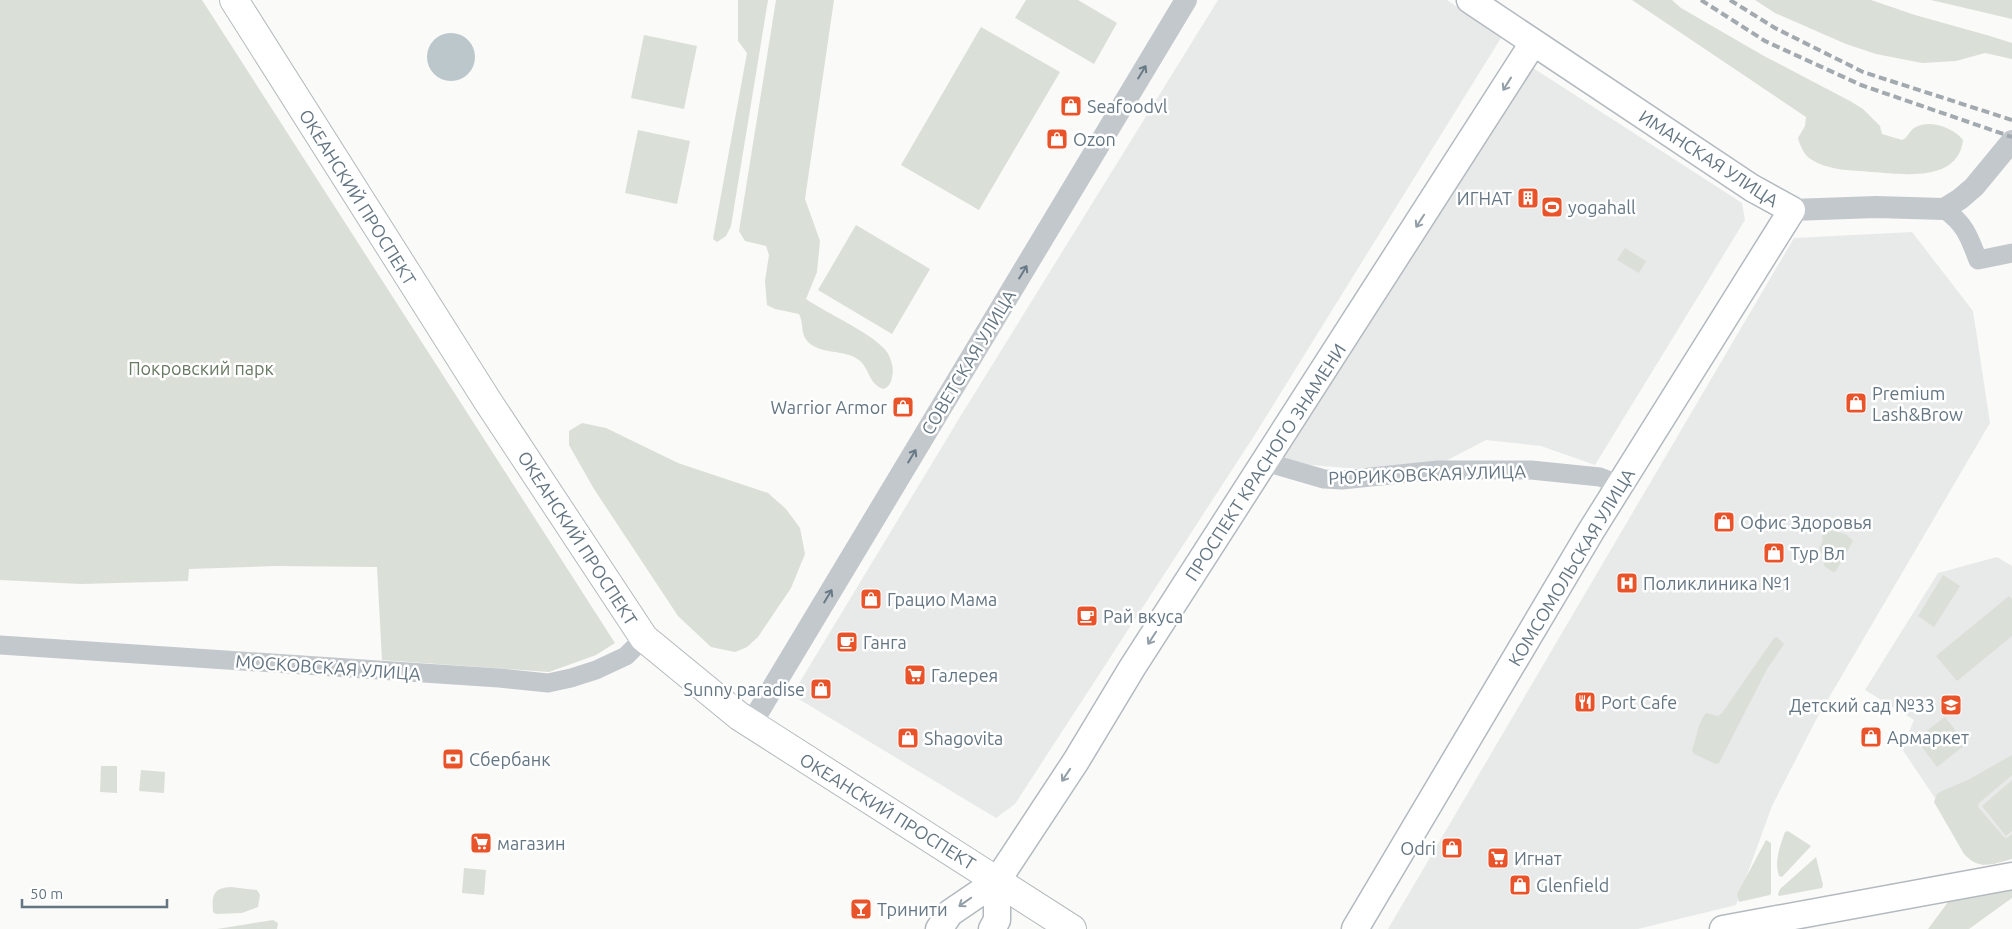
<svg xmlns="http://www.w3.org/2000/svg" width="2012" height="929" viewBox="0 0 2012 929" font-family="Ubuntu,sans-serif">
<rect width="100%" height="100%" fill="#fafaf8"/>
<path fill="#e8e9e9" d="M1218 0H1447L1501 38 1254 436 1015 804 996 818 792 695 960 417Z
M1527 64 1742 203 1745 220 1595 465 1541 446 1486 440 1442 463 1385 471 1274 462Z
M1912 232 1973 311 1990 423 1817 718 1772 806 1736 905 1638 929H1388L1794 238Z
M1997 557 2012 566V853L1976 859 1902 749 1914 720 1865 690 1938 573Z"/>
<path fill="#dadfd7" d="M0 0H202L615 643 596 655 549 672 382 660 377 567 276 566 189 569 188 581 81 584 0 580Z
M738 0H768L731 226 726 236 717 242 713 239 747 53 738 41Z
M776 0H834L805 199 820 241 817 272 806 299C826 313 874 334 887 352 892 360 894 369 892 377 891 383 889 387 883 389 868 383 870 369 859 360 845 349 821 355 808 342 800 334 804 323 799 314L775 309 767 305 765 281 769 255 766 246 745 241 739 231Z
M1026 0H1078L1117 23 1094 64 1015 18Z
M1632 0H1672L1681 8 1764 56 1850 101 1863 109 1880 126 1882 134 1902 140C1909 137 1909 130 1916 127 1930 119 1954 128 1963 140 1958 183 1903 174 1872 172 1850 170 1828 171 1809 158 1803 153 1800 145 1798 138L1805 126 1806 117Z
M1755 0H1871L1915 15 1990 36 2012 43V59L1985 53 1956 61 1922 63 1876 54 1846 44 1775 13Z
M1931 0H2012V19Z
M981 27 1060 72 979 210 901 165Z
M644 35 697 46 684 109 631 98Z
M638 130 690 141 677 204 625 193Z
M856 225 930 269 892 334 818 290Z
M1625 248 1646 261 1639 273 1617 260Z
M582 423 606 428 678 463 768 493 786 509 800 528 805 554 791 588 758 637 747 647 735 652 711 647 678 616 594 489 569 445V431Z
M1828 529 1847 535 1853 541 1836 571 1833 572 1824 566 1825 559 1819 549 1823 540 1822 536Z
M1943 575 1960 586 1934 627 1918 616Z
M2009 596 2012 599V636L1957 681 1936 656Z
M1777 637 1784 644 1767 669 1719 763 1716 764 1694 754 1692 750C1698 735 1696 727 1706 713L1718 716 1722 713 1774 638Z
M1945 717 1966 744 1937 767 1916 739Z
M2012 755V775L1979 803 1978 807 2004 837 2007 838 2012 834V859C1992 864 1980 871 1964 854L1934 802 1937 794 1942 791 1968 780Z
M101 766H117V793L100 792Z
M141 770 165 772 164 793 139 791Z
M2012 780V831L2006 836 1982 806Z
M1788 831 1811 846 1782 877 1779 876C1774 861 1780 846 1785 832Z
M1766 840 1771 843V893L1770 895 1739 902 1737 894Z
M1816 857 1823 885 1822 888 1779 896 1778 894 1780 889Z
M464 868 486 870 484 895 462 893Z
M2012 882V898L1969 929H1928L1954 894Z
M231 887 257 890 260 895 258 907 242 913 216 914 213 912C212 895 213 888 231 887Z
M273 920 278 923 277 929H217Z"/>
<path fill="#bbc7cb" d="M427 57a24 24 0 1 1 48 0a24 24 0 1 1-48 0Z"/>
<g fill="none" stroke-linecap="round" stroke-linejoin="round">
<g stroke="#b3babf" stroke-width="29">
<path id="secondary" d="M939 929 950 913 997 881 1076 761 1132 668 1533 43
M992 929 997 920V881
M1355 929 1591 531 1792 210 1752 188 1470 0
M1723 929 2012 876"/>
</g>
<g stroke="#b4babe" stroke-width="30">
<path id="primary" d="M234 0 487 400 644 638 739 716 1072 929"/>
</g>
<path stroke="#c3c8cc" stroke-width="19" d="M1944 209C1965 224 1969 236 1978 260L2012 253
M1265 462 1324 479 1342 480 1438 470H1531L1600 477 1620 485
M0 645 499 678 548 683 571 678 596 670 626 656 644 638"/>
<path stroke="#c3c8cc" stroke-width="22" d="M1792 210 1876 207 1944 209 1960 199 1974 187 2012 141
M751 724 1186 0"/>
<use href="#secondary" stroke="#fff" stroke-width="26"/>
<use href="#primary" stroke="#fff" stroke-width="28"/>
<path stroke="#a2aab0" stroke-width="4" stroke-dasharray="8 4" stroke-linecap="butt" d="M1701 0 1765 41 1861 85 2012 137
M1730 0 1775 28 1863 72 2012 120"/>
</g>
<defs><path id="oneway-shaft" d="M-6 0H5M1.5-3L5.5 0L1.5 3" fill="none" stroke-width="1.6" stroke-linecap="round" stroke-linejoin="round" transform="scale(1.25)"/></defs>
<g stroke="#697a87">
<use href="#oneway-shaft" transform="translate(1142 72) rotate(-59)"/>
<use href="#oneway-shaft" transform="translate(1023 272) rotate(-59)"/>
<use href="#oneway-shaft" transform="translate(912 456) rotate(-59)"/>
<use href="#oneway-shaft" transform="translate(828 596) rotate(-59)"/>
</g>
<g stroke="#929fa8">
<use href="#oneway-shaft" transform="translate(1507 84) rotate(122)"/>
<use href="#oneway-shaft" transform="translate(1420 221) rotate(123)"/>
<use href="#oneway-shaft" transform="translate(1152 638) rotate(123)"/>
<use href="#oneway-shaft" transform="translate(1066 775) rotate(124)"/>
<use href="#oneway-shaft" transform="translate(965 902) rotate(145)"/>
</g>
<defs>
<g id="shop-square" transform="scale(1.125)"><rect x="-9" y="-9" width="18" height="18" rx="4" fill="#e8532a" stroke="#fff"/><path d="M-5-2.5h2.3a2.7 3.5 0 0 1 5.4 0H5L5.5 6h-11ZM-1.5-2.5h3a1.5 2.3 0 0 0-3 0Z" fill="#fff"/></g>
<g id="building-square" transform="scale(1.125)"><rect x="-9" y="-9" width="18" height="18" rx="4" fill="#e8532a" stroke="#fff"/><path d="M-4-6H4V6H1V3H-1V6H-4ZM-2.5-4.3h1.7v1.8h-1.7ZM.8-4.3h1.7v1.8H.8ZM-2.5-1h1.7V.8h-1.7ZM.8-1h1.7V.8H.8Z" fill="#fff"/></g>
<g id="stadium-square" transform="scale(1.125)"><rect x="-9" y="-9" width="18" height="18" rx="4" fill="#e8532a" stroke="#fff"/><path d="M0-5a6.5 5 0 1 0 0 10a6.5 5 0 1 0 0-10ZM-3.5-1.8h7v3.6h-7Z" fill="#fff"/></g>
<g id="hospital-square" transform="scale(1.125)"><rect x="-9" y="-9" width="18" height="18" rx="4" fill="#e8532a" stroke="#fff"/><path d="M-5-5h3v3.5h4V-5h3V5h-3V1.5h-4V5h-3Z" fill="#fff"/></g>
<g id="cafe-square" transform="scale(1.125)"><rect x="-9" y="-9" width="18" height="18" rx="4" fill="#e8532a" stroke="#fff"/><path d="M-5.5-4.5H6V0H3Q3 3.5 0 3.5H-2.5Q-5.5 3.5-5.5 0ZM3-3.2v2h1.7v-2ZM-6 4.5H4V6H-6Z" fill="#fff"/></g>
<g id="supermarket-square" transform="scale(1.125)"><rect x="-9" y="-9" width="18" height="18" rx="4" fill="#e8532a" stroke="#fff"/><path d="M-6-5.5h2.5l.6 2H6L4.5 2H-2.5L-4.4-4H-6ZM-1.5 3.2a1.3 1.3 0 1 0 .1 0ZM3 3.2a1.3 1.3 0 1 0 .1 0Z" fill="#fff"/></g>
<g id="restaurant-square" transform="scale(1.125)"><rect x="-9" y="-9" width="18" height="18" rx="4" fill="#e8532a" stroke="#fff"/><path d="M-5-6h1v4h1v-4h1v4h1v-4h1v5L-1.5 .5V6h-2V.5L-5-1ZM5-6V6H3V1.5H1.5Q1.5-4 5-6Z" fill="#fff"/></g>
<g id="school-square" transform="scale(1.125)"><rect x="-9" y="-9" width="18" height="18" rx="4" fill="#e8532a" stroke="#fff"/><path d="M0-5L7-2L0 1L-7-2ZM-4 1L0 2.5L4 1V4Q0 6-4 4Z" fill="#fff"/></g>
<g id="bank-square" transform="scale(1.125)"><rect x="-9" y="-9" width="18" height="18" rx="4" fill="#e8532a" stroke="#fff"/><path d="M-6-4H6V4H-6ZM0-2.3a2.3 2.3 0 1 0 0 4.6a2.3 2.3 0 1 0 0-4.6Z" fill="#fff"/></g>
<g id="bar-square" transform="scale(1.125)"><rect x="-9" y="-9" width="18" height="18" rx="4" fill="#e8532a" stroke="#fff"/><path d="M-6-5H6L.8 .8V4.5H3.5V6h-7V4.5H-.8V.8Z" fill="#fff"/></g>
</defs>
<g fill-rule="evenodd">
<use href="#shop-square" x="1071" y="106"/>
<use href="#shop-square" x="1057" y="139"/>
<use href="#building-square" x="1528" y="198"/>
<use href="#stadium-square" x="1552" y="207"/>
<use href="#shop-square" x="1856" y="403"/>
<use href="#shop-square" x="903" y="407"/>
<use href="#shop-square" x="1724" y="522"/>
<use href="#shop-square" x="1774" y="553"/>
<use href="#hospital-square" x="1627" y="583"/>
<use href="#shop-square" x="871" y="599"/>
<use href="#cafe-square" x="1087" y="616"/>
<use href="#cafe-square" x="847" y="642"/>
<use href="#supermarket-square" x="915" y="675"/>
<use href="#shop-square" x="821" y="689"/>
<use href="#restaurant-square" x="1585" y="702"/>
<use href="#school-square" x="1951" y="705"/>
<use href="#shop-square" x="1871" y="737"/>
<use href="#shop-square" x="908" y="738"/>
<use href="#bank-square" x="453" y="759"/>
<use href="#supermarket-square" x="481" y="843"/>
<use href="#shop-square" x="1452" y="848"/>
<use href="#supermarket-square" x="1498" y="858"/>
<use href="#shop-square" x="1520" y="885"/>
<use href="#bar-square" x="861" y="909"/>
</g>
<g text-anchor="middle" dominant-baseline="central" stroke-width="5" stroke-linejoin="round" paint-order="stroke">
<g font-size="18" fill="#647683" stroke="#fff" text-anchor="start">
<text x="1087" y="106">Seafoodvl</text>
<text x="1073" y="139">Ozon</text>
<text x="1512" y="198" text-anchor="end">ИГНАТ</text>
<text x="1568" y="207">yogahall</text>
<text x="1872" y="393">Premium<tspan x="1872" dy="21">Lash&amp;Brow</tspan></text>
<text x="887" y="407" text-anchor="end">Warrior Armor</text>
<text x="1740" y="522">Офис Здоровья</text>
<text x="1790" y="553">Тур Вл</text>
<text x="1643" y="583">Поликлиника №1</text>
<text x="887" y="599">Грацио Мама</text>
<text x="1103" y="616">Рай вкуса</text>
<text x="863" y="642">Ганга</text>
<text x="931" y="675">Галерея</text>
<text x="805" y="689" text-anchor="end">Sunny paradise</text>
<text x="1601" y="702">Port Cafe</text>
<text x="1935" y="705" text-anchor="end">Детский сад №33</text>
<text x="1887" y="737">Армаркет</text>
<text x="924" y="738">Shagovita</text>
<text x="469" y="759">Сбербанк</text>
<text x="497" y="843">магазин</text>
<text x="1436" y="848" text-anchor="end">Odri</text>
<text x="1514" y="858">Игнат</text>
<text x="1536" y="885">Glenfield</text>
<text x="877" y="909">Тринити</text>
</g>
<g font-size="18" fill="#647683" stroke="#fff">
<text transform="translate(1709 158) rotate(33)">ИМАНСКАЯ УЛИЦА</text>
<text transform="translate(358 197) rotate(58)">ОКЕАНСКИЙ ПРОСПЕКТ</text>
<text transform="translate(968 362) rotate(-59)">СОВЕТСКАЯ УЛИЦА</text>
<text transform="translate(1265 462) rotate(-57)">ПРОСПЕКТ КРАСНОГО ЗНАМЕНИ</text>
<text transform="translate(1427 474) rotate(-2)">РЮРИКОВСКАЯ УЛИЦА</text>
<text transform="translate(578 538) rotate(57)">ОКЕАНСКИЙ ПРОСПЕКТ</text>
<text transform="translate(1571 567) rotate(-59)">КОМСОМОЛЬСКАЯ УЛИЦА</text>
<text transform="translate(328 667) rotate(4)">МОСКОВСКАЯ УЛИЦА</text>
<text transform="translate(888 811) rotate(32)">ОКЕАНСКИЙ ПРОСПЕКТ</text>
</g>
<g font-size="18" fill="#687a63" stroke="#fff">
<text x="201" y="368">Покровский парк</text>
</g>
</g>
<path d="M22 899v8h145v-8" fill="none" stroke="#647683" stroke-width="2.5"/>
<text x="30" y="899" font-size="15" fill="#647683" stroke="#ffffff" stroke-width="4" paint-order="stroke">50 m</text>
</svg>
